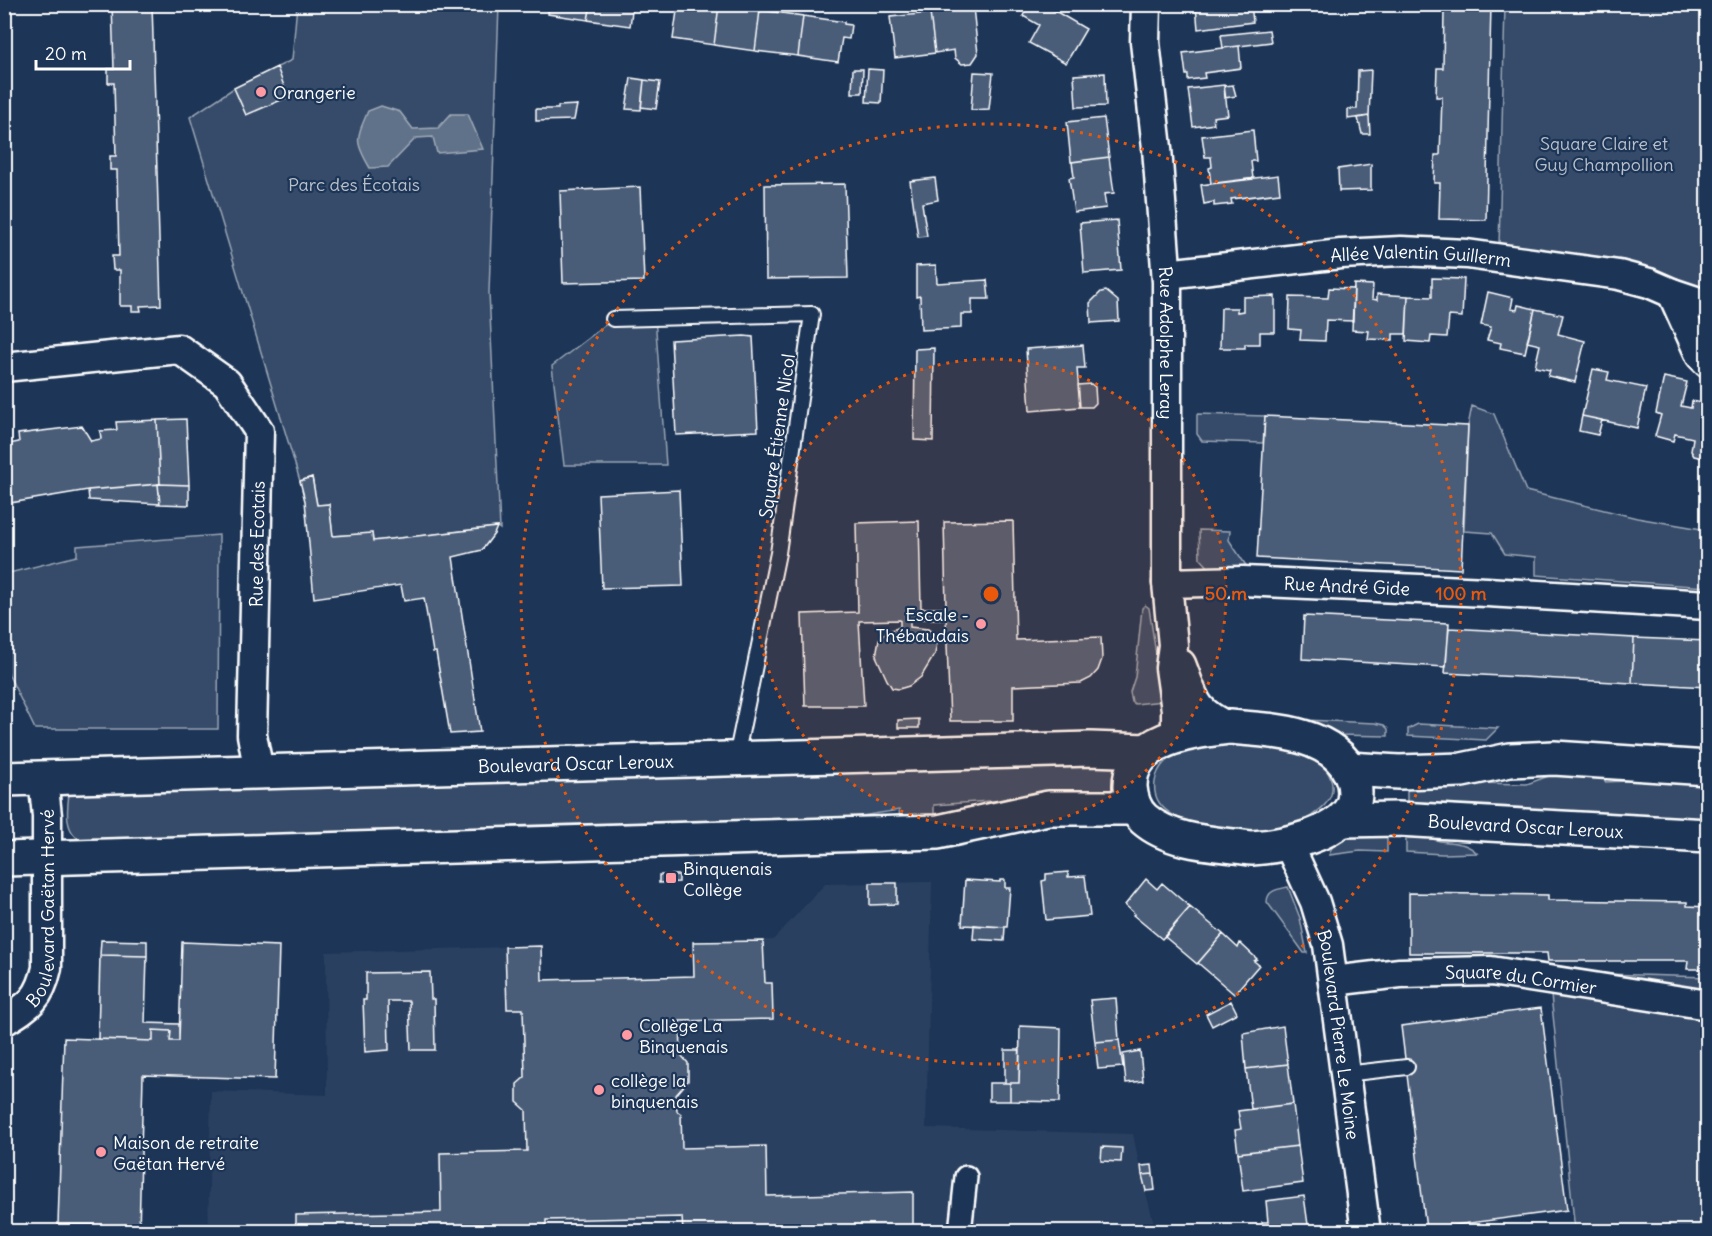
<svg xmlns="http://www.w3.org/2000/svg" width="1712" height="1236" viewBox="0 0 1712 1236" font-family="Delius,sans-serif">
<rect width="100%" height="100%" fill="#1d3557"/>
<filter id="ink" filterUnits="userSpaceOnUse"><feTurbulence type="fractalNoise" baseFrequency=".0167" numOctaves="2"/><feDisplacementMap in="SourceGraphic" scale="12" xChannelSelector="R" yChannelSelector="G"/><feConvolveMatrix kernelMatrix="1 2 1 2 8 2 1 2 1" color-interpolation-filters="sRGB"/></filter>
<g filter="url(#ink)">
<path fill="#2a4161" d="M932 882 926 1128 1133 1134 1142 1178 1156 1231 208 1232 211 1091 327 1095 326 952 541 946 542 980 693 976V942L773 940 825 884Z"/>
<path fill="#364b69" stroke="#9aa5b4" stroke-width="1.5" d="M297 5H499L489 292 500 529 497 527 373 541 372 533 333 536 329 504 317 505 312 477 300 481 190 117 234 88 292 60Z
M1505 5H1707V296L1499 247Z
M655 317 666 465H564L552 366 613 319Z
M1472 406 1494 414 1526 491 1637 518 1707 530V587L1536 575V557L1505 554 1492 533 1464 531 1468 426Z
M1197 414 1265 416 1263 443 1202 441 1197 434Z
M1199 530 1230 531 1229 540 1251 573 1212 571 1200 558Z
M219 535 218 729H35L5 667V574L77 556V546Z
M1145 605 1149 608 1163 701 1135 704 1132 702 1130 692 1135 677 1142 608Z
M1305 720 1375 723 1384 725 1388 729V736L1335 735 1304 724Z
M1418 724 1497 728H1498L1486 740 1408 736V729Z
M1255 739C1280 747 1335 755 1332 790 1331 802 1320 810 1310 817 1288 831 1261 834 1235 834 1228 834 1220 831 1213 829 1190 823 1150 814 1155 782 1157 766 1169 757 1183 749Z
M1113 762 1118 782 1115 798 990 801 934 805V823L901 825 899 810 829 821 84 841C61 833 68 804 70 786Z
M1606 768 1605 782 1672 779 1707 781V827L1407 812V778L1471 783 1527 784 1554 774Z
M1387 831V852L1360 851 1329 855C1336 829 1365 833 1387 831Z
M1406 831C1417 834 1428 838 1440 841 1454 843 1466 842 1477 853L1443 854 1406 852Z
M1288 887 1300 918 1307 953H1304L1267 902C1267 890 1279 889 1288 887Z
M1570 973 1707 977V1231H1575L1551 995Z"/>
<path fill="#617289" stroke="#a0aab8" stroke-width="1.5" d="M381 106 400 112 413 129 438 128 451 114H468L483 149 437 153 433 137 416 138 388 167 370 168C354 141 356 139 368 111Z"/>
<path fill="#4a5d79" stroke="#fff" stroke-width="1.5" d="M112 4H152L161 305 140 306 141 311H132V306H120V270H113L112 256H119L117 170H110V156H116L114 83H108V69H114Z
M549 4H591L588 20 548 14Z
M591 4H633L630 26 588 20Z
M678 4 719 5 714 45 673 39Z
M1029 4H1053L1050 8 1086 29 1066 63 1029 43 1039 25 1023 16Z
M1207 4H1251L1253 22 1198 29 1196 6Z
M1439 4H1491L1486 220 1439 219 1440 183H1434L1435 155H1440L1442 97H1436L1437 68H1443L1444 11H1439Z
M719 5 760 10 755 51 714 45Z
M973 7 978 54 972 63 962 64 955 58 954 50 935 53 930 13Z
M760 10 803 16 798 56 755 51Z
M930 13 935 53 895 58 890 17Z
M803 16 844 22V24L851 25 849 39 842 38 838 62 798 56Z
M1269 30 1271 42 1223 48 1221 35Z
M1239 46 1241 68 1204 73 1205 78 1188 80V75H1186L1183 53Z
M277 67 288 97 246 115 234 88Z
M853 69H863L862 93H852Z
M868 69 883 70 881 103 866 102Z
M1371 70 1369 116 1348 119V109H1357L1358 71Z
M974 72 993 73 989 109 971 110Z
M1105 73 1106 106 1076 107 1074 75Z
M631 78 644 80 641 110 626 109Z
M644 80 660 82 656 109 641 107Z
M1224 85 1228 115 1213 117 1214 124 1193 127 1188 89Z
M1233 85 1236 96 1225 98 1224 86Z
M577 105 574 120 536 121V109H558V106Z
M1369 116 1370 134H1362L1358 118Z
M1104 118 1109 157 1071 162 1067 122Z
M1253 130 1256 161H1251L1253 179 1211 184 1209 168 1212 167 1211 157H1205L1202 136Z
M1109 157 1114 193 1104 194 1106 208 1074 212 1069 178 1074 177 1072 162Z
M1371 164V190L1339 191 1338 169Z
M1278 175 1280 193 1231 199 1232 204 1214 206V202L1204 204 1201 185Z
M935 178 938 200 922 203 927 236 918 237 910 181Z
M845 184 848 278 766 279 765 185Z
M640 187 644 281 563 283 560 191Z
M1117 220 1121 270 1084 273 1080 223Z
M936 265 937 283 987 280 989 299H972V314H961V328L921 330 920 296 916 297V266Z
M1432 278 1464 279 1462 317 1449 316 1447 337 1431 336 1430 343 1406 341 1408 296 1432 297Z
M1354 284 1373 285 1372 299 1377 300V294L1408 296 1406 334H1393V340L1368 339 1369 331 1352 330Z
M1329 288 1354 289 1353 321 1326 320 1325 341 1300 340 1301 330 1289 329 1290 297 1328 298Z
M1106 291 1118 301 1119 321 1091 323 1090 303 1101 292Z
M1488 292 1513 298 1511 309 1517 310 1518 305 1535 309 1525 353 1500 348 1501 343 1487 340 1491 327 1481 325Z
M1275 296V332H1260V344H1245V348H1220L1221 308H1237V312L1243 311V297Z
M1535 309 1563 315 1558 334 1585 341 1575 382 1548 376 1550 370 1535 367 1540 345 1527 342Z
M744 336 753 337 758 431 676 435 671 340Z
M1083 345 1085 368H1077L1080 407 1030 411 1026 349Z
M934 348 933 441 914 440 915 349Z
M1593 369 1609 372 1607 380 1646 388 1637 428 1582 416Z
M1664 377 1687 382 1681 406 1691 408 1692 401 1702 403 1700 410 1708 412V459L1694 456 1691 451 1693 438 1675 434 1673 441 1655 436 1661 415 1656 413Z
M1091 384 1095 387 1096 403 1092 407H1080L1078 385Z
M1265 416 1468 426 1461 569 1257 558Z
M1582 416 1602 420 1598 435 1579 431Z
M186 419 189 485 160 484 157 420Z
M157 420 160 484 88 490 4 504V445L19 442 18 434 82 426 91 441 101 439 100 431 117 430 116 422Z
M312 477 317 505 329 504 333 536 372 533 373 541 497 527 494 534 482 550 453 557 480 732 450 734 436 652H433L424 598 404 601 401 585 314 598 305 501 300 481Z
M158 484 189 485V505L160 504Z
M158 484 160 504 89 500 88 490Z
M679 490 683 586 602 588 598 494Z
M919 521 921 608H946L944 522 1013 521 1016 640 1101 637 1102 659 1098 670 1091 678 1081 683 1013 686V721H950L946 619H910V627L928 629 935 635 937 643 935 654 921 677 909 686 899 689 892 688 887 680 876 656 879 639 887 632 900 627V620L859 621 864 706H805L802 614 858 612 856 523Z
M1304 616 1449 623 1446 667 1302 659Z
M1449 628 1634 638 1632 683 1445 673Z
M1634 638 1708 641V687L1632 683Z
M919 719V728H898V720Z
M1068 872V877L1085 876 1090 916 1046 920 1042 881 1046 880V874Z
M659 875H679V882L659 883Z
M1146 879 1157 889 1162 883 1190 907 1162 939 1133 915 1135 914 1125 905Z
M965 880 1000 882V880H1005V888H1010L1007 927 962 925Z
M870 883H897V904L870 905Z
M1409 893 1548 895V900L1687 902V906L1708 907V969H1687L1688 961H1548L1547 953H1409Z
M1190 907 1223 934 1197 964 1165 937Z
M974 925 1005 927 1004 941 973 939Z
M1223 934 1238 948 1240 943 1257 959 1254 961 1259 965 1234 994 1198 963Z
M101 940 147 941V956L100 955Z
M763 941 765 983H772L773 1019 680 1021 681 1055 688 1063V1081L676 1095 677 1111 681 1114 682 1148 766 1146 767 1196 913 1192V1232H683L682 1217 546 1220V1232H296V1215L441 1212 440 1153 527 1151 526 1110 517 1102V1084L525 1077 523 1009H507L505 947 541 946 542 980 694 976 693 942Z
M182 942 279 946 275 1079 143 1075 139 1232H93V1225H58L64 1038 153 1041V1030L171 1031 170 1041H179Z
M100 955 147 956 145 1023 179 1024V1041H170L171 1031 153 1030V1041L98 1039Z
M430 972 431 999H434L435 1050H411L409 1001H388L389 1050 365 1052 363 1000H366V973Z
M1116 998 1119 1040 1095 1042 1090 1000Z
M1231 1001 1237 1013 1212 1026 1206 1014Z
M1541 1008 1567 1210 1426 1229 1401 1026Z
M1020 1026 1061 1028 1060 1102 1010 1101V1083H1019Z
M1283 1026 1288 1064 1246 1069 1243 1033Z
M1119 1040 1123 1067 1098 1069 1095 1042Z
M1005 1050H1020L1019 1083H1005Z
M1140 1051 1143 1081 1126 1083 1123 1054Z
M1288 1064 1293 1104 1251 1109 1246 1069Z
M989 1083H1010V1101H989Z
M1293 1104 1298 1146 1238 1153 1235 1130 1241 1129 1238 1111Z
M1298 1146 1303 1183 1243 1191 1238 1153Z
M1102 1147 1122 1148 1121 1162 1101 1161Z
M1152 1165 1153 1174 1142 1175 1141 1166Z
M1153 1174 1155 1190 1146 1191 1142 1175Z
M1304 1196 1309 1232H1263L1262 1222H1268L1266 1201Z"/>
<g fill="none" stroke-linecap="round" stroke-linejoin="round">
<g stroke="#fff" stroke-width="18">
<path id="service" d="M613 319 812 314 778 553 736 758
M1345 1074 1407 1067"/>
</g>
<g stroke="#fff" stroke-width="26">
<path id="pedestrian" d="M960 1232 966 1177"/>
</g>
<g stroke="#fff" stroke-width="33">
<g id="minor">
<path id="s1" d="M1146 4 1145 42 1157 148 1167 282V583L1173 645 1170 668 1176 710V736"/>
<path id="s2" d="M1167 274 1341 254 1401 251 1467 254 1619 275 1649 283 1672 293 1708 305"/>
<path d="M1672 293 1700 355 1708 363"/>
<path d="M4 367 179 349 227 383 259 431 252 735 259 772"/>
<path id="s3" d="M1167 583 1243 581 1487 592 1708 605"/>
<path d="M1181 664C1195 699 1192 710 1229 727"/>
<path id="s4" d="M1288 843 1315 902 1328 945 1366 1232"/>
<path id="s5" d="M1333 981 1400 973 1491 971 1708 1005"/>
<path id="s6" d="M4 1021C30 1005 40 999 47 968V816L43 778"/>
</g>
</g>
<g stroke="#fff" stroke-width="38">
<g id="secondary">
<path d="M1229 727C1268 730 1332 731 1351 774 1356 786 1357 797 1351 809 1334 836 1282 846 1252 848 1246 848 1240 846 1234 846 1205 843 1168 840 1144 819 1134 810 1131 799 1130 787 1129 738 1194 731 1229 727Z"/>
<path d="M1348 769 1399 772 1462 770 1510 760 1554 758 1708 768"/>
<path id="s7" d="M4 779 1090 749 1147 751"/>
<path id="s8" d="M1343 820 1398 819 1708 836"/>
<path d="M4 859 938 832 1048 808H1135"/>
</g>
</g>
<use href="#service" stroke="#1d3557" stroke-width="14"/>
<use href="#pedestrian" stroke="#1d3557" stroke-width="21"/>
<use href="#minor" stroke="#1d3557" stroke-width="28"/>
<use href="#secondary" stroke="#1d3557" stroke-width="33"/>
</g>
</g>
<circle cx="991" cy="594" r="235" fill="#e8590c" fill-opacity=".12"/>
<g fill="none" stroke="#e8590c" stroke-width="3" stroke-dasharray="3 6">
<circle cx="991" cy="594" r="235"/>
<circle cx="991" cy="594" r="470"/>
</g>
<g fill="#ff9aa2" stroke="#1d3557" stroke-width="2">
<circle cx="261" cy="92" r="6"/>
<circle cx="981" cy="624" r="6"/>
<rect x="665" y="872" width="12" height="12" rx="3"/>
<circle cx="627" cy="1035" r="6"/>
<circle cx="599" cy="1090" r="6"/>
<circle cx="101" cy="1152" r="6"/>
</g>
<g text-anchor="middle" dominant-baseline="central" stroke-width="4.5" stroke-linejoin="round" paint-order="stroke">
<g font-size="18" fill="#fff" stroke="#1d3557" text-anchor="start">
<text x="273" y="92">Orangerie</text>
<text x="969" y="614" text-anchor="end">Escale -<tspan x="969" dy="21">Thébaudais</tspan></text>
<text x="683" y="868">Binquenais<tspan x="683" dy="21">Collège</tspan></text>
<text x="639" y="1025">Collège La<tspan x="639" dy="21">Binquenais</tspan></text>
<text x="611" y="1080">collège la<tspan x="611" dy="21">binquenais</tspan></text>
<text x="113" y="1142">Maison de retraite<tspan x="113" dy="21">Gaëtan Hervé</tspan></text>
</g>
<g font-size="18" fill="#b9c0ca" stroke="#1d3557">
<text x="1604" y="143">Square Claire et<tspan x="1604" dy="21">Guy Champollion</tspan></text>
<text x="354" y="184">Parc des Écotais</text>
</g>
<g font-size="18" fill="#fff" stroke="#1d3557">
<text stroke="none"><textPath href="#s2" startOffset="255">Allée Valentin Guillerm</textPath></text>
<text stroke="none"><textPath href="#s1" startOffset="340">Rue Adolphe Leray</textPath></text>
<text transform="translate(777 436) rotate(-82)">Square Étienne Nicol</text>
<text transform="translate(257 544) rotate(-89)">Rue des Ecotais</text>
<text stroke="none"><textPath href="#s3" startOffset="180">Rue André Gide</textPath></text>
<text stroke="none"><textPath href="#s7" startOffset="572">Boulevard Oscar Leroux</textPath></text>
<text stroke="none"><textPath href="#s8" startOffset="183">Boulevard Oscar Leroux</textPath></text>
<text stroke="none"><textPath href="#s6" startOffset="130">Boulevard Gaëtan Hervé</textPath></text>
<text stroke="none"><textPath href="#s5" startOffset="189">Square du Cormier</textPath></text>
<text stroke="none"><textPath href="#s4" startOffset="200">Boulevard Pierre Le Moine</textPath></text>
</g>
</g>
<circle cx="991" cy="594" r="9" fill="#e8590c" stroke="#1d3557" stroke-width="3"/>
<g font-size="18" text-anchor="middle" font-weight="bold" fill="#e8590c" stroke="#1d3557" stroke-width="4.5" stroke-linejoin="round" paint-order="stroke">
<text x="1226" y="600">50 m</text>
<text x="1461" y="600">100 m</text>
</g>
<rect width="1712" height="1236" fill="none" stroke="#1d3557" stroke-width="24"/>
<rect x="12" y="12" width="1688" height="1212" fill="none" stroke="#fff" stroke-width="2" filter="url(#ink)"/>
<path d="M36 60v9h94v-9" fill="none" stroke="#ffffff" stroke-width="3"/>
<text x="45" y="60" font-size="18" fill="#ffffff" stroke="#1d3557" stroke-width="4.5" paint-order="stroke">20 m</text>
</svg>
